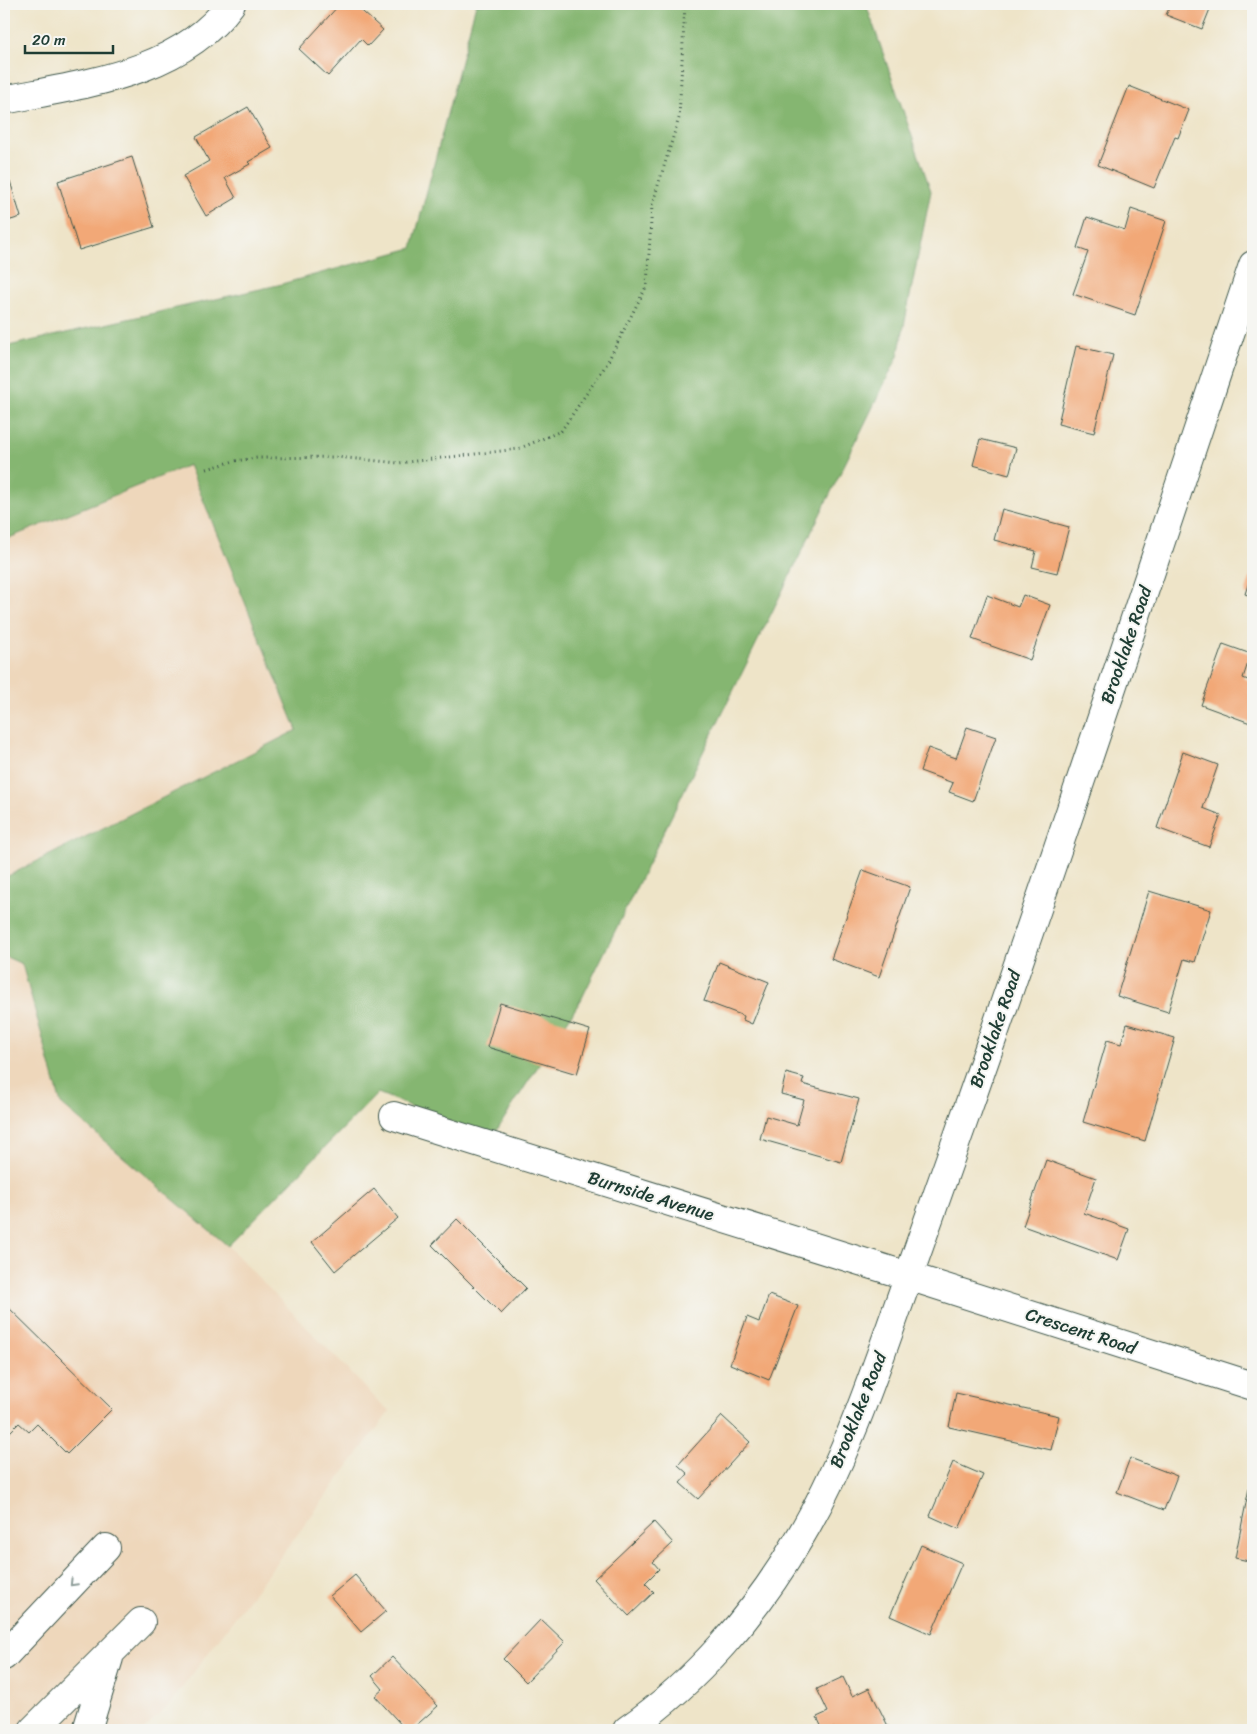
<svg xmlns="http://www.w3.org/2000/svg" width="1257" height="1734" viewBox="0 0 1257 1734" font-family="Sriracha,sans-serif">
<rect width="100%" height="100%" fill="#f6f6f2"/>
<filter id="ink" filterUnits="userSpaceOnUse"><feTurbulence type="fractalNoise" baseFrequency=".02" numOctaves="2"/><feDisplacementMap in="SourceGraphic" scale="10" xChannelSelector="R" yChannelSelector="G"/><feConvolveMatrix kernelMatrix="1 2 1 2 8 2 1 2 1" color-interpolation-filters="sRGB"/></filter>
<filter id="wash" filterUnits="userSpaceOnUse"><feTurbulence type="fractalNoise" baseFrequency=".0096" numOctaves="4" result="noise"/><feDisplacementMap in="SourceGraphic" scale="20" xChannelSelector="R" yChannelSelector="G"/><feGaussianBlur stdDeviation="1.12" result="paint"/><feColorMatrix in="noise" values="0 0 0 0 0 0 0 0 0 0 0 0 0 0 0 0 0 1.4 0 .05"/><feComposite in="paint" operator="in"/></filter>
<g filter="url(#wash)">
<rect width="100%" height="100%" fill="#eee4c8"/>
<path fill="#eed7bb" d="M189 464 297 730 4 878V540Z
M4 956 22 964 61 1104 228 1246 379 1402 390 1411 170 1704 144 1730H4Z"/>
<path fill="#85b671" stroke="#527a52" d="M476 4H866L931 191 898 356 581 1000 491 1139 378 1093 228 1246 61 1104 22 964 4 956V878L297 730 189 465 4 540V347L278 285 412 248Z"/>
<g id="blocks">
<path fill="#f2a877" d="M340 4H354L383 30 368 46 361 39 328 76 299 49Z
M1171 4H1212L1202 29 1166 15Z
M1129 86 1189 110 1178 138 1175 137 1154 188 1098 165Z
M248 107 272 148 248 162 250 164 225 178 236 198 206 216 183 176 209 161 196 137Z
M132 157 154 227 79 250 58 181Z
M10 181 21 217 4 222V182Z
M1131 209 1166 221 1135 315 1073 294 1088 252 1077 248 1087 217 1125 230Z
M1076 346 1113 355 1094 433 1058 424Z
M980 439 1016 448 1009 475 973 465Z
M1002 509 1069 527 1057 573 1032 567 1036 551 994 540Z
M1253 569V597L1245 594Z
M987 595 1018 607 1023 595 1050 605 1030 660 972 639Z
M1223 644 1251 654 1243 678 1253 682 1249 694 1253 696V724L1201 705Z
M967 727 996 737 973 801 949 792 953 783 920 771 928 748 956 758Z
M1183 752 1218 765 1203 808 1221 815 1209 847 1157 828Z
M863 870 910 887 879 977 831 959Z
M1149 891 1211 910 1195 962 1184 959 1168 1012 1117 996Z
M719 962 769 982 752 1024 743 1020 744 1016 704 1001Z
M500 1003 590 1030 577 1074 487 1047Z
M1127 1024 1175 1038 1145 1141 1083 1122 1107 1040 1121 1044Z
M786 1073 804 1078 802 1084 859 1099 841 1162 760 1139 766 1116 797 1125 804 1100 781 1094Z
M1046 1160 1096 1178 1084 1213 1129 1229 1118 1260 1023 1226Z
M374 1189 398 1218 335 1271 312 1242Z
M457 1219 526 1288 501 1314 432 1245Z
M769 1295 798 1306 769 1380 730 1364 747 1317 759 1322Z
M4 1303 112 1409 67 1454 37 1424 29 1432 19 1423 8 1434 4 1430Z
M956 1393 1059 1416 1051 1450 949 1427Z
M722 1416 750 1442 698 1499 680 1483 688 1474 678 1465Z
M1130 1458 1177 1476 1164 1510 1117 1492Z
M953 1462 983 1475 959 1529 930 1516Z
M1249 1488 1253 1489V1562L1235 1558Z
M654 1522 673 1543 653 1562 659 1569 645 1583 654 1592 629 1616 594 1579Z
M921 1545 962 1563 931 1634 890 1616Z
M355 1575 386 1611 361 1632 330 1596Z
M541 1619 565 1642 526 1682 503 1659Z
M392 1657 438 1706 411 1730H406L375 1696 383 1689 372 1676Z
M843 1677 852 1696 869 1688 890 1730H835L834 1728 828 1730H823L817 1717 828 1712 817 1689Z"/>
</g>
</g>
<g filter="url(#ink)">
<use href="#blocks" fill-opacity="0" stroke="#3e564a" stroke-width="1"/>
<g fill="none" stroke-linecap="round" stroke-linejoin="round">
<g stroke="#3e564a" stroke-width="30">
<path id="minor" d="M4 100C83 84 180 74 231 4
M394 1116 908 1276 1253 1386
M4 1656 106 1548
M33 1730 141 1622
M87 1730 109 1658
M627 1730C697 1681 756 1613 799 1539 839 1472 866 1397 892 1323 915 1257 939 1191 962 1125 1063 839 1157 552 1253 265"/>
</g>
<path stroke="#3e564a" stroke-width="3" stroke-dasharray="1 4" stroke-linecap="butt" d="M207 469 234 461 257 458 337 457 399 463 518 449 561 431 606 365 647 285 652 205 679 118 685 4"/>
<use href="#minor" stroke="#fff" stroke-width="28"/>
</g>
<defs><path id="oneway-chevron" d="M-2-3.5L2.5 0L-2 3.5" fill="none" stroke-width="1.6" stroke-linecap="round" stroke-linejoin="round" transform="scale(1.25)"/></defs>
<use stroke="#8f9e9a" href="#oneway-chevron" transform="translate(73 1583) rotate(134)"/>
</g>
<g text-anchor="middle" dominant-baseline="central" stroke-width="4" stroke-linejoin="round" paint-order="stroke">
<g font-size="18" fill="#1f3d34" stroke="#f6f6f2">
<text transform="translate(1126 645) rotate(-71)">Brooklake Road</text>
<text transform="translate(995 1029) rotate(-71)">Brooklake Road</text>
<text transform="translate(651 1196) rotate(17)">Burnside Avenue</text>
<text transform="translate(1081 1331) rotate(18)">Crescent Road</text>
<text transform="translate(858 1410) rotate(-68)">Brooklake Road</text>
</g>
</g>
<rect width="1257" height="1734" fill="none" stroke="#f6f6f2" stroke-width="20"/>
<path d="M25 45v8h88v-8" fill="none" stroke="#1f3d34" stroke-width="2.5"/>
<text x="32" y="45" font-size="15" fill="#1f3d34" stroke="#f6f6f2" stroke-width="4" paint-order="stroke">20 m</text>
</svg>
